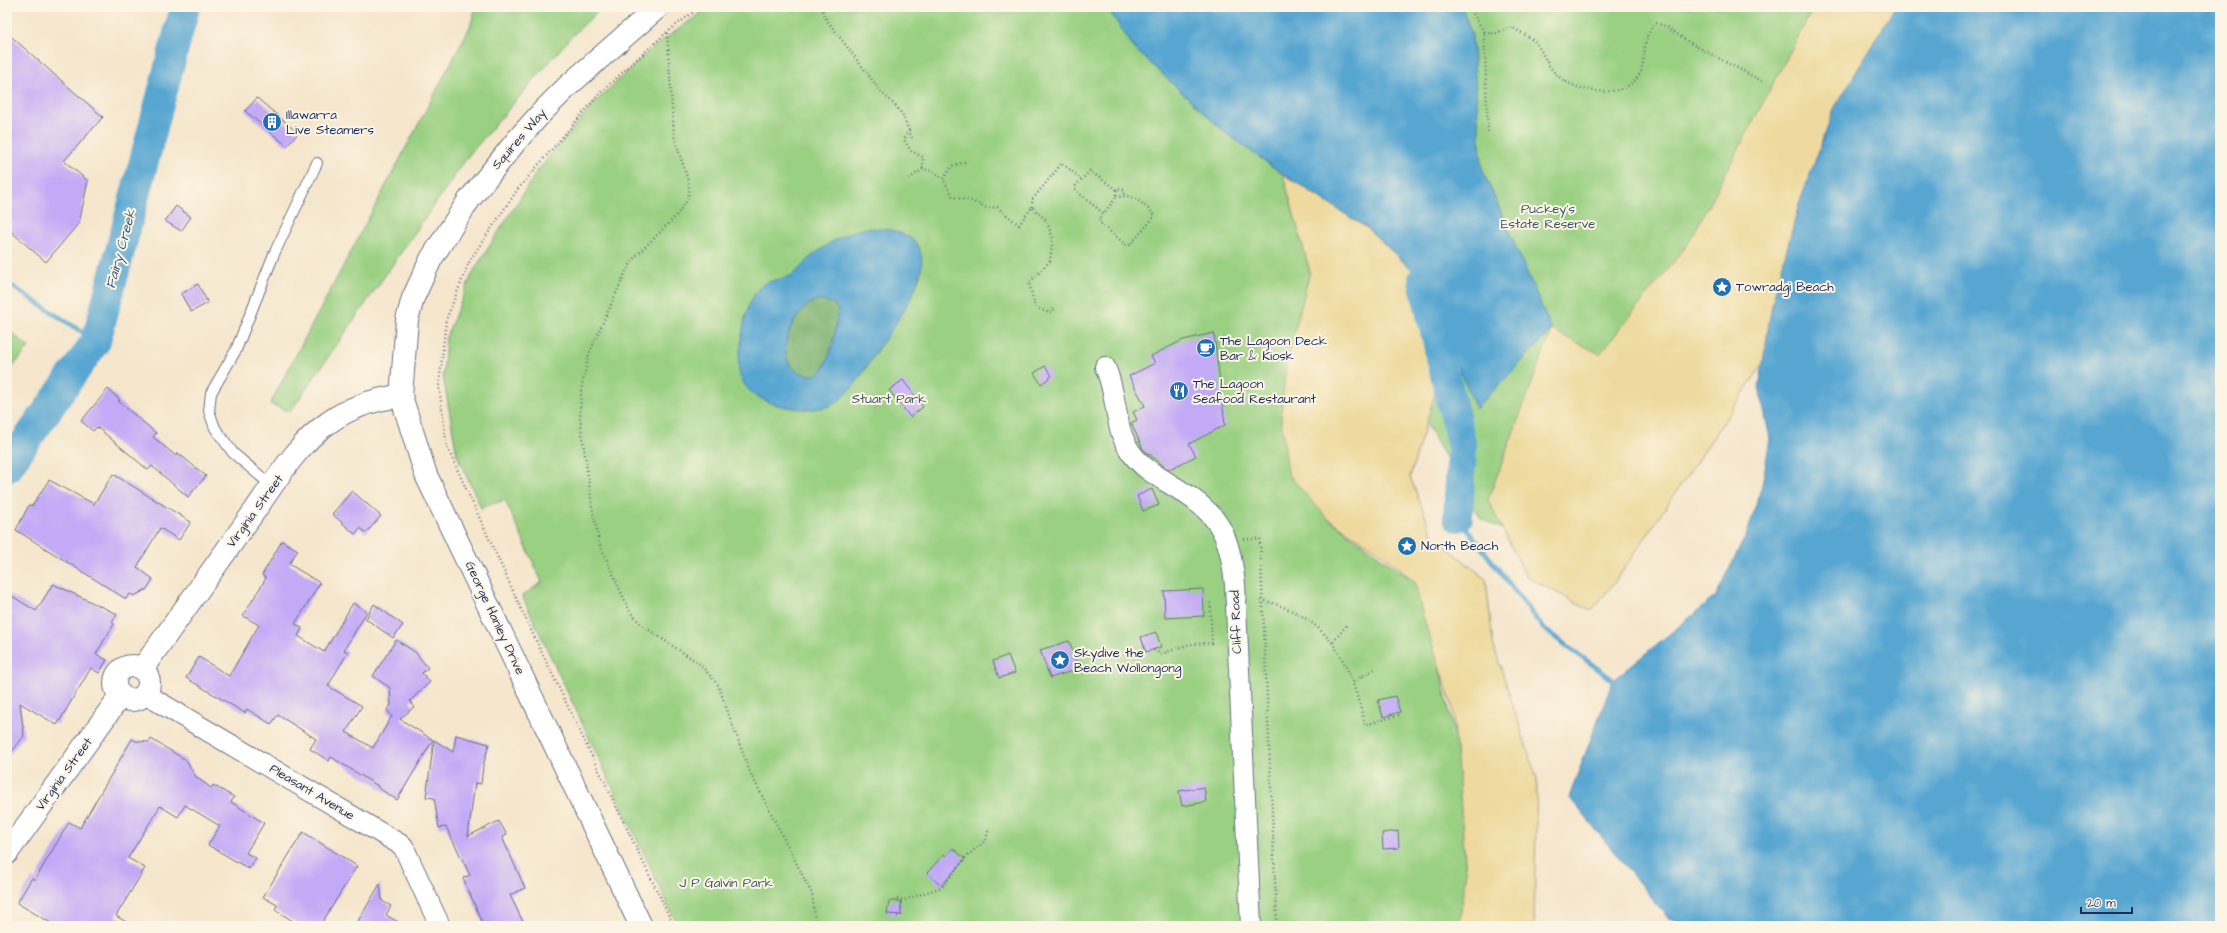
<svg xmlns="http://www.w3.org/2000/svg" width="2227" height="933" viewBox="0 0 2227 933" font-family="'Architects Daughter',sans-serif">
<rect width="100%" height="100%" fill="#fcf5e5"/>
<filter id="ink" filterUnits="userSpaceOnUse"><feTurbulence type="fractalNoise" baseFrequency=".025" numOctaves="2"/><feDisplacementMap in="SourceGraphic" scale="8" xChannelSelector="R" yChannelSelector="G"/><feConvolveMatrix kernelMatrix="1 2 1 2 8 2 1 2 1" color-interpolation-filters="sRGB"/></filter>
<filter id="wash" filterUnits="userSpaceOnUse"><feTurbulence type="fractalNoise" baseFrequency=".012" numOctaves="4" result="noise"/><feDisplacementMap in="SourceGraphic" scale="16" xChannelSelector="R" yChannelSelector="G"/><feGaussianBlur stdDeviation="0.9" result="paint"/><feColorMatrix in="noise" values="0 0 0 0 0 0 0 0 0 0 0 0 0 0 0 0 0 1.4 0 .05"/><feComposite in="paint" operator="in"/></filter>
<g filter="url(#wash)">
<rect width="100%" height="100%" fill="#f5e6cc"/>
<path fill="#9ad082" stroke="#5a8070" d="M476 7H602L571 37 469 155 290 412 270 404 470 27Z
M709 7H1107L1134 48 1227 134 1281 173 1186 7H1853L1584 567 1481 519 1284 177 1310 272 1286 366 1327 518 1415 582 1438 662 1456 741 1466 872 1459 926H678L522 596 542 582 505 500 481 508 457 455 443 376 446 337 473 272 538 170 593 104 652 48Z
M7 329 29 347 7 374Z"/>
<path fill="#7bb270" stroke="#4b7067" d="M817 300 833 302 838 310 837 316C835 332 832 353 824 367 821 373 816 376 809 375 767 370 789 311 817 300Z"/>
<path fill="#eeda9e" stroke="#84847e" d="M1814 7H1909L1823 136 1778 342 1615 582 1591 611 1526 576 1488 500 1552 330 1600 354 1688 244Z
M1283 174 1367 228 1423 280 1449 346 1410 477 1433 536 1486 579 1493 644 1537 779 1534 926H1459L1466 872 1453 709 1423 616 1415 582 1384 555 1327 518 1288 474 1281 416 1286 366 1310 272Z"/>
<path fill="#57a6d1" stroke="#396a98" fill-rule="evenodd" d="M1107 7H1462L1472 35 1482 168 1552 330 1476 409 1423 280 1367 228 1283 174 1227 134 1134 48Z
M1895 7H2220V926H1694L1667 917 1569 797 1613 680 1716 596 1748 531 1762 485 1770 439 1759 387 1772 304 1799 204 1835 107Z
M867 228C964 229 909 306 878 349 866 367 854 392 835 403 823 410 808 410 794 408 773 406 744 396 739 372 737 361 741 347 742 336 744 319 748 302 759 288 769 278 781 281 792 275 799 270 804 264 810 258 828 243 844 232 867 228ZM817 300 833 303 838 310 837 316C835 332 832 353 824 367 821 373 816 376 809 375 767 370 789 311 817 300Z"/>
<g fill="none" stroke-linecap="round" stroke-linejoin="round">
<path stroke="#57a6d1" stroke-width="5" d="M7 283 96 341
M1458 517 1544 629 1613 680"/>
<path stroke="#57a6d1" stroke-width="30" d="M1456 255 1423 280 1462 447 1458 517
M7 468 96 341 185 7"/>
</g>
<g id="blocks">
<path fill="#c2aaf6" d="M7 33 103 117 64 161 88 181 79 223 46 262 7 228Z
M257 98 298 133 287 146 245 111Z
M176 206 191 217 181 231 165 221Z
M198 284 208 303 191 312 181 294Z
M1214 333 1225 425 1189 444 1196 456 1170 469 1166 468 1143 449 1131 423 1137 420 1133 412 1145 406 1129 376 1155 363 1151 356 1183 340Z
M1045 366 1052 376 1041 384 1034 373Z
M903 380 923 407 910 417 889 390Z
M108 389 120 400 118 401 156 433 153 437 176 456 178 453 206 476 188 497 152 466 148 470 97 427 93 431 81 421Z
M113 474 191 522 179 540 160 528 137 567 153 579 147 589 134 596 130 594 126 599 16 530 29 505 32 506 49 480 94 504Z
M1152 489 1159 505 1143 511 1137 496Z
M352 491 381 516 366 533 360 528 355 534 332 514Z
M282 541 298 550 289 564 320 583 295 624 302 628 298 636 324 652 353 603 367 612 344 650 348 652 328 686 362 706 346 732 373 748 392 716 387 710 391 705 390 688 373 676 396 640 415 652 428 668 422 673 430 682 410 701 414 707 400 719 433 740 397 800 377 787 378 786 331 757 329 761 310 749 316 739 278 715 271 724 247 709 245 713 186 678 199 657 229 676 259 625 243 616 266 578 262 575Z
M53 584 117 614 112 622 114 624 96 654 107 660 99 673 91 668 57 725 20 703 24 736 7 758V593L36 611Z
M1203 589 1204 616 1165 618 1164 591Z
M374 604 403 625 393 638 366 619Z
M1156 632 1161 647 1146 652 1141 637Z
M1069 641 1079 669 1050 678 1040 650Z
M1008 655 1015 673 999 678 993 661Z
M1395 696 1400 712 1383 717 1378 700Z
M456 735 489 744 483 766 481 784 475 783 468 836 499 821 507 835 502 837 525 888 510 895 525 926H484L463 878 470 875 446 827 439 828 434 798 426 797 434 740 453 752Z
M132 739 136 741 149 742 151 739 186 760 196 777 211 788 213 785 234 797 231 802 264 823 246 853 256 858 249 869 208 845 220 826 185 805 178 817 160 806 128 858 145 868 116 916 133 926H56L17 903 32 878 35 880 69 822 80 828Z
M1204 787 1206 802 1182 806 1179 791Z
M1398 831 1399 848 1383 849 1382 833Z
M303 832 357 866 320 926H301L275 910 277 905 263 897Z
M953 848 965 859 941 886 927 873 944 854 946 856Z
M380 884 382 901 391 906 386 915 405 926H355Z
M889 901H901V915L887 914Z"/>
</g>
</g>
<g filter="url(#ink)">
<use href="#blocks" fill-opacity="0" stroke="#676f84" stroke-width="1"/>
<g fill="none" stroke-linecap="round" stroke-linejoin="round">
<g stroke="#676f84" stroke-width="12">
<path id="service" d="M272 486 233 453 215 428 209 411 211 393 236 350 274 254 317 163"/>
</g>
<g stroke="#676f84" stroke-width="22">
<path id="minor" d="M1105 367C1118 394 1113 426 1130 451 1140 466 1155 475 1170 484 1218 513 1229 529 1235 585L1251 926
M145 694 403 846 440 926"/>
</g>
<g stroke="#676f84" stroke-width="24">
<path id="tertiary" d="M115 683a17 17 0 1 1 34 0a17 17 0 1 1-34 0Z
M142 669C178 618 215 567 251 516 274 484 296 445 328 423 350 407 375 399 401 396
M7 853 121 695"/>
</g>
<g stroke="#676f84" stroke-width="24">
<path id="secondary" d="M641 926 426 475 401 396 407 320 413 298 431 259 469 200 517 140 543 111 569 85 658 7"/>
</g>
<path stroke="#676f84" stroke-width="2.5" stroke-dasharray="1 3" stroke-linecap="butt" d="M821 7 826 19 882 93 896 106 903 116 912 138
M1469 7 1484 32 1488 132
M1484 32 1494 34 1512 27C1519 32 1529 36 1535 42 1543 51 1546 65 1557 75 1574 92 1621 100 1637 78 1649 60 1639 38 1656 23L1667 27 1690 43 1762 81
M667 33 674 136 689 184V193L686 202 676 216 636 256 626 271 589 354 581 390 580 418 592 506 599 543 630 612 643 626 700 664 718 685 749 770 812 894 816 926
M909 130 904 140 911 151 923 157V169
M965 162 952 166 943 179 953 197 972 201 987 208 997 207 1019 225 1032 207 1046 220 1053 238 1050 261 1029 283 1035 307 1049 313 1056 308
M909 179 923 169 935 172 943 179
M1116 195 1121 197C1132 192 1145 206 1153 213L1154 217 1130 245H1126L1099 222 1100 218 1115 199 1117 189 1124 190 1125 196
M1032 207V200L1062 163 1081 179
M1103 213 1077 192 1075 189 1076 185 1090 171 1117 190
M1244 539H1260L1277 926
M1261 600C1331 617 1349 661 1365 725L1399 715
M1333 642 1347 625
M1154 650 1161 654 1190 644 1212 643 1210 601
M1353 682 1375 669
M897 899 904 900 942 887 967 856 986 840 989 828
M897 916H901L902 900
M674 926 530 628 447 447 439 386 446 320 470 260 518 189 601 92 667 32 700 7"/>
<use href="#service" stroke="#fff" stroke-width="10"/>
<use href="#minor" stroke="#fff" stroke-width="20"/>
<use href="#tertiary" stroke="#fff" stroke-width="22"/>
<use href="#secondary" stroke="#fff" stroke-width="22"/>
</g>
</g>
<defs>
<g id="building-disc" transform="scale(1)"><circle r="9.5" fill="#1f6fb2" stroke="#fcf5e5"/><path d="M-4-6H4V6H1V3H-1V6H-4ZM-2.5-4.3h1.7v1.8h-1.7ZM.8-4.3h1.7v1.8H.8ZM-2.5-1h1.7V.8h-1.7ZM.8-1h1.7V.8H.8Z" fill="#fff"/></g>
<g id="sight-disc" transform="scale(1)"><circle r="9.5" fill="#1f6fb2" stroke="#fcf5e5"/><path d="M0-6L1.8-2.2L6-1.7L2.9 1.2L3.7 5.4L0 3.3L-3.7 5.4L-2.9 1.2L-6-1.7L-1.8-2.2Z" fill="#fff"/></g>
<g id="cafe-disc" transform="scale(1)"><circle r="9.5" fill="#1f6fb2" stroke="#fcf5e5"/><path d="M-5.5-4.5H6V0H3Q3 3.5 0 3.5H-2.5Q-5.5 3.5-5.5 0ZM3-3.2v2h1.7v-2ZM-6 4.5H4V6H-6Z" fill="#fff"/></g>
<g id="restaurant-disc" transform="scale(1)"><circle r="9.5" fill="#1f6fb2" stroke="#fcf5e5"/><path d="M-5-6h1v4h1v-4h1v4h1v-4h1v5L-1.5 .5V6h-2V.5L-5-1ZM5-6V6H3V1.5H1.5Q1.5-4 5-6Z" fill="#fff"/></g>
</defs>
<g fill-rule="evenodd">
<use href="#building-disc" x="272" y="122"/>
<use href="#sight-disc" x="1722" y="287"/>
<use href="#cafe-disc" x="1206" y="348"/>
<use href="#restaurant-disc" x="1179" y="391"/>
<use href="#sight-disc" x="1407" y="546"/>
<use href="#sight-disc" x="1060" y="660"/>
</g>
<g text-anchor="middle" dominant-baseline="central" stroke-width="4" stroke-linejoin="round" paint-order="stroke">
<g font-size="13" fill="#1b2f5e" stroke="#fcf5e5" text-anchor="start">
<text x="286" y="115">Illawarra<tspan x="286" dy="15">Live Steamers</tspan></text>
<text x="1736" y="287">Towradgi Beach</text>
<text x="1220" y="341">The Lagoon Deck<tspan x="1220" dy="15">Bar &amp; Kiosk</tspan></text>
<text x="1193" y="384">The Lagoon<tspan x="1193" dy="15">Seafood Restaurant</tspan></text>
<text x="1421" y="546">North Beach</text>
<text x="1074" y="653">Skydive the<tspan x="1074" dy="15">Beach Wollongong</tspan></text>
</g>
<g font-size="13" fill="#1b2f5e" stroke="#fcf5e5">
<text transform="translate(519 139) rotate(-49)">Squires Way</text>
<text transform="translate(255 511) rotate(-54)">Virginia Street</text>
<text transform="translate(495 618) rotate(65)">George Hanley Drive</text>
<text transform="translate(1236 622) rotate(-92)">Cliff Road</text>
<text transform="translate(64 774) rotate(-54)">Virginia Street</text>
<text transform="translate(312 792) rotate(31)">Pleasant Avenue</text>
</g>
<g font-size="13" fill="#3b5767" stroke="#fcf5e5">
<text x="1548" y="209">Puckey's<tspan x="1548" dy="15">Estate Reserve</tspan></text>
<text x="889" y="399">Stuart Park</text>
<text x="726" y="883">J P Galvin Park</text>
</g>
<g font-size="14" font-style="italic" fill="#305986" stroke="#fcf5e5">
<text transform="translate(121 249) rotate(-75)">Fairy Creek</text>
</g>
</g>
<rect width="2227" height="933" fill="none" stroke="#fcf5e5" stroke-width="24"/>
<path d="M2081 907v6h51v-6" fill="none" stroke="#1b2f5e" stroke-width="2"/>
<text x="2087" y="907" font-size="12" fill="#1b2f5e" stroke="#fcf5e5" stroke-width="3" paint-order="stroke">20 m</text>
</svg>
